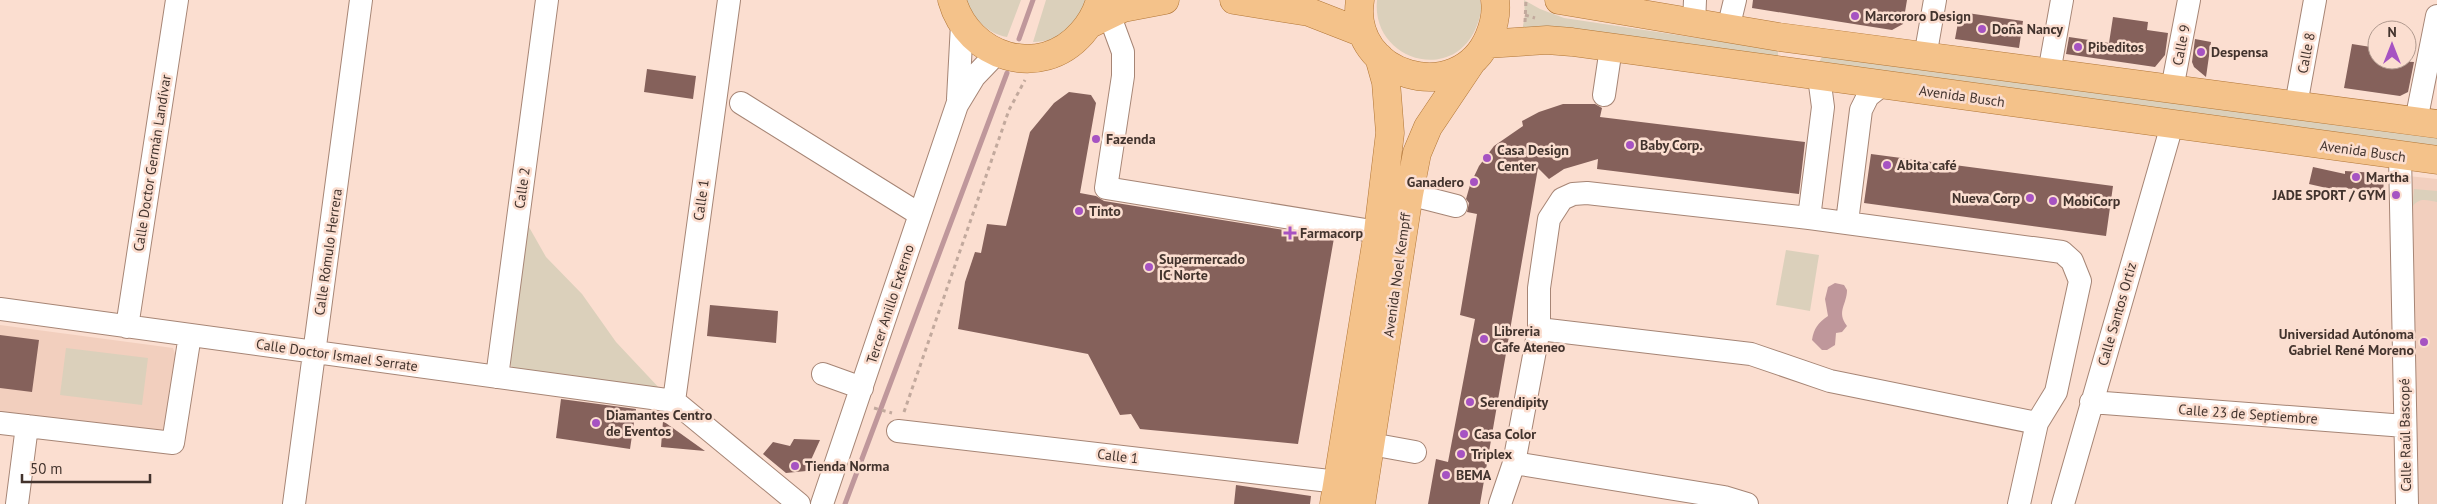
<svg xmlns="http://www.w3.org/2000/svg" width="2437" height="504" viewBox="0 0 2437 504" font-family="'PT Sans',sans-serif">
<rect width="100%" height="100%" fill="#fbded0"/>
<path fill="#f2cfbe" d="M2408 176 2437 179V504H2415Z
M0 325 173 348 178 362 164 434 0 413Z"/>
<path fill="#dbd0bb" d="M966 0H1021L1007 37C986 33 975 19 966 0Z
M1046 0H1087C1073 26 1065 41 1033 42Z
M1377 0H1480C1483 10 1479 21 1475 30 1450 84 1371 59 1377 0Z
M1524 0 1540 9 1564 18 1771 49 1778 51V58L1522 31 1525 15Z
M1823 55 2437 134V148L1821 69 1819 62Z
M2414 189 2437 191V202C2426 200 2418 197 2412 208Z
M525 220 546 257 582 294 616 342 662 391 512 368 508 358Z
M1786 250 1819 255 1810 311 1776 305Z
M66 348 148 358 142 405 60 395Z"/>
<path fill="#bf979b" d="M1835 283 1844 285 1847 290C1847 305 1836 311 1847 326L1842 332 1836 333 1835 345 1827 350H1822L1812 340C1814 328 1818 323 1828 316L1825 299 1828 287Z"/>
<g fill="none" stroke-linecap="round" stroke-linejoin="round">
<path stroke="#bf979b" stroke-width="5" d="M1019 39 1033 0
M845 504 1007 73"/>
</g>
<path fill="#85615b" d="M1753 0H1907L1903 24 1892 30 1752 8Z
M1960 12 2023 21 2019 48 1955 39Z
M2113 17 2148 22 2147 30 2168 33 2165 55 2155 67 2066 54 2069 37 2109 43Z
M2195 39 2211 42 2206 77 2194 67 2192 62Z
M2352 44 2377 48V60L2414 62 2408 92 2400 96 2344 88Z
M647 69 696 76 693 99 644 92Z
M1069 92 1091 95 1096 103 1080 193 1096 196 1104 201 1334 238 1298 444 1140 429 1131 414 1120 415 1088 354 958 329 965 282 975 252 981 253 987 224 1006 226 1030 132 1054 103Z
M1563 104H1595L1602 108 1600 117 1805 142 1799 194 1597 169 1598 159 1564 169 1549 179 1538 168 1480 504H1428L1436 459 1448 462 1475 319 1460 315 1477 214 1467 212 1469 203 1466 199 1470 185 1479 166 1494 146 1523 126 1522 121 1539 112Z
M1871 154 2113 186 2106 236 1864 203Z
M2313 167 2345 174V171L2376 173 2384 180 2383 192 2332 187 2331 189 2309 184Z
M710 305 778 311 776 343 707 336Z
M0 335 39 340 32 392 0 388Z
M561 399 636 409 630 449 556 438Z
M663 421 705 451 661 447Z
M794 439 820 440 806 471 786 473 763 454 773 442 790 446Z
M1236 485 1311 496 1310 504H1234Z"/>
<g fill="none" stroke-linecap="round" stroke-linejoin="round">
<g stroke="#a68575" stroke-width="24">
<path id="minor" d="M1109 14 1123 52V76L1106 188 1378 232
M1694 24 1695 0
M1728 29 1735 0
M1925 57 1935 0
M2049 73 2062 0
M2172 89 2189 0
M1604 95 1611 48
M958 99 962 24
M741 103 919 214
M2296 105 2315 0
M2416 121 2437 16
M2400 155 2407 504
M1409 194 1456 206
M1809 218 1823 107 1819 77
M1847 222 1861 110 1868 96 1882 85
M0 309 674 401
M127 327 177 0
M1539 329 1751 354 1830 381 2037 423
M823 374 862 388
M497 377 547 0
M674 401 729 0
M674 401 799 504
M2091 402 2405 426
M0 423 173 443 190 335
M898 431 1338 482
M1371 444 1415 452
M1514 463 1724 497 1747 504
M17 504 27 426
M294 504 361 0
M822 504 957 105 974 77 997 53
M1500 504 1514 463 1539 329V288L1549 219 1562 199 1573 194 1587 193 1809 218 2062 252 2072 261 2080 281 2056 392 2037 423 2019 504
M2063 504 2172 125"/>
</g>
<g stroke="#b17637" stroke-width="29">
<path id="major" d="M952 0C968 57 1040 81 1082 33 1090 24 1097 12 1100 0
M1234 0 1309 12 1363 33
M1360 0C1348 77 1459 108 1489 37 1494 25 1497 13 1495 0
M1559 0 1779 37 2437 124
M1090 24 1123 8 1165 0
M1486 44 1547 40 1572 42 2437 160
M1334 504 1378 232 1390 133 1386 82 1379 57
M1361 504 1409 194 1417 153 1428 127 1473 60"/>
</g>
<path stroke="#c2a99d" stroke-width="3" stroke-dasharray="4 4" stroke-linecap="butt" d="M1525 15 1535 18
M1525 22 1526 0
M874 408 892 413
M904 412 1009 110 1025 80"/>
<use href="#minor" stroke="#fff" stroke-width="22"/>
<use href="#major" stroke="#f4c28a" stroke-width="28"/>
</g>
<g fill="#a653c2" stroke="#fbded0" stroke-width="2">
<circle cx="1855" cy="16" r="5"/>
<circle cx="1982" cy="29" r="5"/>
<circle cx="2078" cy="47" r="5"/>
<circle cx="2201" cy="52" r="5"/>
<circle cx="1096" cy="139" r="5"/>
<circle cx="1630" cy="145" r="5"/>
<circle cx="1487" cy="158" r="5"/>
<circle cx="1887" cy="165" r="5"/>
<circle cx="2356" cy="177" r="5"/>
<circle cx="1474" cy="182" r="5"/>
<circle cx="2396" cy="195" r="5"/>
<circle cx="2030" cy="198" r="5"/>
<circle cx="2053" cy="201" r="5"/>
<circle cx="1079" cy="211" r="5"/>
<path d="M1287.5 225.5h5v5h5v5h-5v5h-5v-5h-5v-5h5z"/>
<circle cx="1149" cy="267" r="5"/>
<circle cx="1484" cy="339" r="5"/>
<circle cx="2424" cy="342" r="5"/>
<circle cx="1470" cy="402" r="5"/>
<circle cx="596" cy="423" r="5"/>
<circle cx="1464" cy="434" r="5"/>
<circle cx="1461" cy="454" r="5"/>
<circle cx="795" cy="466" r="5"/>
<circle cx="1446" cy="475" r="5"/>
</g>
<g text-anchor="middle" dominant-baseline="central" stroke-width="5" stroke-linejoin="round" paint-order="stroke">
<g font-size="14" font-weight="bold" fill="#42332d" stroke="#fbded0" text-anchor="start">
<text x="1865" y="16">Marcororo Design</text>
<text x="1992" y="29">Doña Nancy</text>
<text x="2088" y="47">Pibeditos</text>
<text x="2211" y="52">Despensa</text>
<text x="1106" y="139">Fazenda</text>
<text x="1640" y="145">Baby Corp.</text>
<text x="1497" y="150">Casa Design<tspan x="1497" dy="16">Center</tspan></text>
<text x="1897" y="165">Abita café</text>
<text x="2366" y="177">Martha</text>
<text x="1464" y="182" text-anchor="end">Ganadero</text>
<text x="2386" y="195" text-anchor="end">JADE SPORT / GYM</text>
<text x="2020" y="198" text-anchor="end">Nueva Corp</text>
<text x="2063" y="201">MobiCorp</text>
<text x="1089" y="211">Tinto</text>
<text x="1300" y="233">Farmacorp</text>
<text x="1159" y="259">Supermercado<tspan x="1159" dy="16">IC Norte</tspan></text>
<text x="1494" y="331">Libreria<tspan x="1494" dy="16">Cafe Ateneo</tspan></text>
<text x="2414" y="334" text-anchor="end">Universidad Autónoma<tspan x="2414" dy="16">Gabriel René Moreno</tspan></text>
<text x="1480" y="402">Serendipity</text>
<text x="606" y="415">Diamantes Centro<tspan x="606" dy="16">de Eventos</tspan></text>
<text x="1474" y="434">Casa Color</text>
<text x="1471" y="454">Triplex</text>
<text x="805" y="466">Tienda Norma</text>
<text x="1456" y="475">BEMA</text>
</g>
<g font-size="14" fill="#42332d" stroke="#fbded0">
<text transform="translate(2181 45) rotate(-79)">Calle 9</text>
<text transform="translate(2306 53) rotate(-79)">Calle 8</text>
<text transform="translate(1962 96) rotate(8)">Avenida Busch</text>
<text transform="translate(2363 151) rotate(8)">Avenida Busch</text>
<text transform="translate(152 163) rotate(-81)">Calle Doctor Germán Landívar</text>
<text transform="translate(522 188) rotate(-82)">Calle 2</text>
<text transform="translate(701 200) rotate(-82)">Calle 1</text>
<text transform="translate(328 252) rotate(-82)">Calle Rómulo Herrera</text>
<text transform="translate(1397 275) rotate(-82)">Avenida Noel Kempff</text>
<text transform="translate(890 304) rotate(-72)">Tercer Anillo Externo</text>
<text transform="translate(2117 314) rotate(-74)">Calle Santos Ortiz</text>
<text transform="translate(337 355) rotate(8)">Calle Doctor Ismael Serrate</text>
<text transform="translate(2248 414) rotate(4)">Calle 23 de Septiembre</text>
<text transform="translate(2405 435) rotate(-91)">Calle Raúl Bascopé</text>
<text transform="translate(1118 456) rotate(7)">Calle 1</text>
</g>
</g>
<g transform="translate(2392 45)"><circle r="24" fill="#fbded0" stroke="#b19a8f"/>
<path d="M0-4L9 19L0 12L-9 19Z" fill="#a653c2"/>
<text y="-8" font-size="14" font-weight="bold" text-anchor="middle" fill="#42332d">N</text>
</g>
<path d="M22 474v8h128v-8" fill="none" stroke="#42332d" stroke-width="2.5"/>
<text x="30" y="474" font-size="15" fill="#42332d" stroke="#fbded0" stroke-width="4" paint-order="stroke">50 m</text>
</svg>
